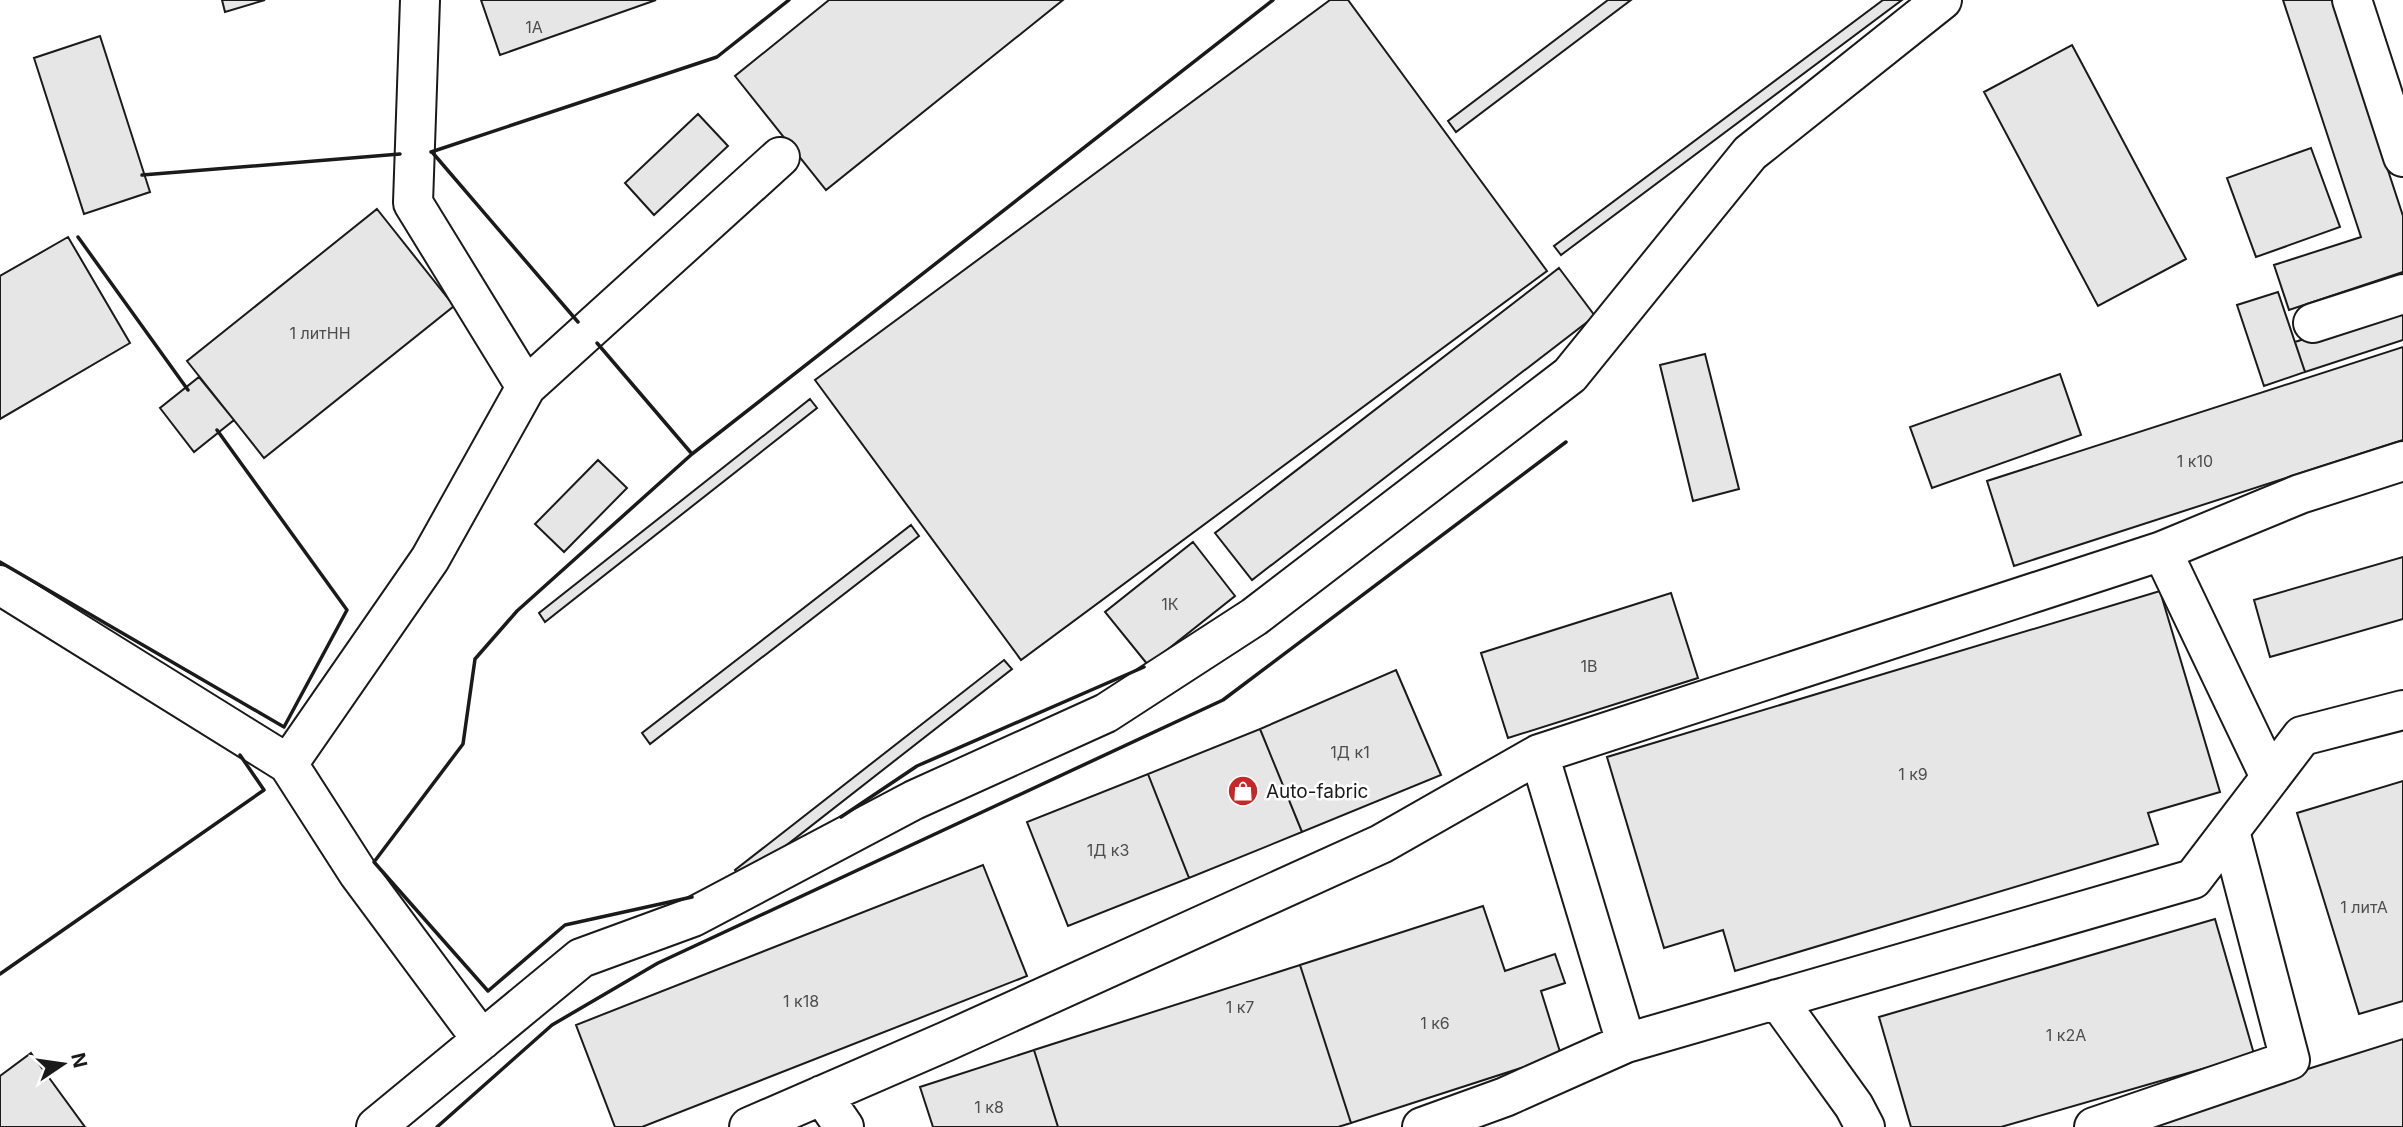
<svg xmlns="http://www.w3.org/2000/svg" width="2403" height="1127" viewBox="0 0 2403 1127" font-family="Inter,sans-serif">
<rect width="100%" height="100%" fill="#fff"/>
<path fill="#e6e6e6" stroke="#1a1a1a" stroke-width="2" d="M222 0H265L225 12Z
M481 0H656L500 55Z
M829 0H1063L826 190 735 76Z
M1330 0H1348L1547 271 1021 660 815 380Z
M1608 0H1631L1456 132 1448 121Z
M1883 0H1902L1561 255 1554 246Z
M2283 0H2332L2403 216V272L2289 310 2274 265 2361 237Z
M100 36 150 192 84 214 34 58Z
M2072 45 2186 259 2098 306 1984 92Z
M698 114 728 146 654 215 625 183Z
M2311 148 2340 227 2256 257 2227 178Z
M377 209 454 306 264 458 187 361Z
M68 237 130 343 0 419V276Z
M1559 268 1595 316 1252 580 1215 533Z
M2278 292 2305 372 2264 386 2237 305Z
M2403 307V340L2305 372 2295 342Z
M2403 347V440L2014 566 1987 481Z
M1705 354 1739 489 1693 501 1660 365Z
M2060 374 2081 435 1932 488 1910 427Z
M199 377 234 420 194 452 160 408Z
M810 399 817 408 545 622 539 613Z
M598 460 627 488 564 552 535 524Z
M911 525 919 536 650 744 642 733Z
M1193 542 1235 596 1148 665 1105 612Z
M2403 557V619L2270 657 2254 600Z
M2160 591 2220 792 2148 813 2158 844 1735 971 1723 930 1664 948 1607 757Z
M1671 593 1698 678 1508 738 1481 653Z
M1004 660 1012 669 742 880 735 870Z
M1396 670 1441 775 1302 832 1260 729Z
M1260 729 1302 832 1189 878 1148 774Z
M1148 774 1189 878 1068 926 1027 822Z
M2403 781V1001L2359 1014 2297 813Z
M983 865 1027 976 642 1127H615L576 1025Z
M1483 906 1505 971 1555 954 1565 983 1541 991 1561 1055 1351 1123 1300 965Z
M2215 919 2254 1054 2001 1127H1911L1879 1017Z
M1300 965 1351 1123 1338 1127H1058L1034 1050Z
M2403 1039V1127H2124Z
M1034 1050 1058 1127H933L920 1087Z
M31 1053 85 1127H0V1076Z"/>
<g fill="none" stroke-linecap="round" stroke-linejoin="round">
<g stroke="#1a1a1a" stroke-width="42">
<path id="minor" d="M2352 0 2403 157
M2313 323 2403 294
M526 387 780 157
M2403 461 2300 494 2162 551 1539 754 1626 1043 2193 879 2302 736 2403 710
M2162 551 2270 777
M0 585 288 764 358 873 482 1040
M288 764 430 559 526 387 413 203 420 0
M1777 999 1854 1106 1865 1127
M822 1095 844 1127
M376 1127 581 958 693 917 914 800 1106 713 1254 617 1570 375 1750 153 1942 0
M749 1127 947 1041 1381 844 1539 754
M1422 1127 1505 1097 1626 1043
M2094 1127 2290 1060 2230 831"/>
</g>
<use href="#minor" stroke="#fff" stroke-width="38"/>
<path stroke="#1a1a1a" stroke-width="3.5" d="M431 152 717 57 789 0
M432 152 578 322
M142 175 400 154
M78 237 188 390
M597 343 692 454 1273 0
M0 562 284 727 347 610 217 430
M841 817 917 766 1144 667
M692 897 565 925 488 991 374 862 463 744 475 659 517 611 692 454
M0 974 264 790 240 755
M437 1127 552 1025 658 963 1223 700 1566 442"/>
</g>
<defs>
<g id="shop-disc" transform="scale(1.575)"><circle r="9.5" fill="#c62828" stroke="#fff"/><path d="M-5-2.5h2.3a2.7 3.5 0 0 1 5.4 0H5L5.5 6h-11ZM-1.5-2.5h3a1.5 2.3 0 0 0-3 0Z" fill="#fff"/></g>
</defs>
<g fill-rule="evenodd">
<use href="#shop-disc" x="1243" y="791"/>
</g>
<g text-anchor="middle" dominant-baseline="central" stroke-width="5" stroke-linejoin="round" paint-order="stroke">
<g font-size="16" fill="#4d4d4d">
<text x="534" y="27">1А</text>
<text x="320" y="333">1 литНН</text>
<text x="2195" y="461">1 к10</text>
<text x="1170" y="604">1К</text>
<text x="1589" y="666">1В</text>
<text x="1350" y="752">1Д к1</text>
<text x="1913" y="774">1 к9</text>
<text x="1108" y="850">1Д к3</text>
<text x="2364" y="907">1 литА</text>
<text x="801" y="1001">1 к18</text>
<text x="1240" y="1007">1 к7</text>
<text x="1435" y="1023">1 к6</text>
<text x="2066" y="1035">1 к2А</text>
<text x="989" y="1107">1 к8</text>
</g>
<g font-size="19" fill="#1a1a1a" stroke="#fff" text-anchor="start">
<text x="1266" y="791">Auto-fabric</text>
</g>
</g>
<g transform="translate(63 1064) rotate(77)" stroke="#ffffff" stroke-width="5" paint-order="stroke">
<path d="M0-5L12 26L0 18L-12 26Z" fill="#1a1a1a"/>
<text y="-10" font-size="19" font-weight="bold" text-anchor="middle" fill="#1a1a1a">N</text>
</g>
</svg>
